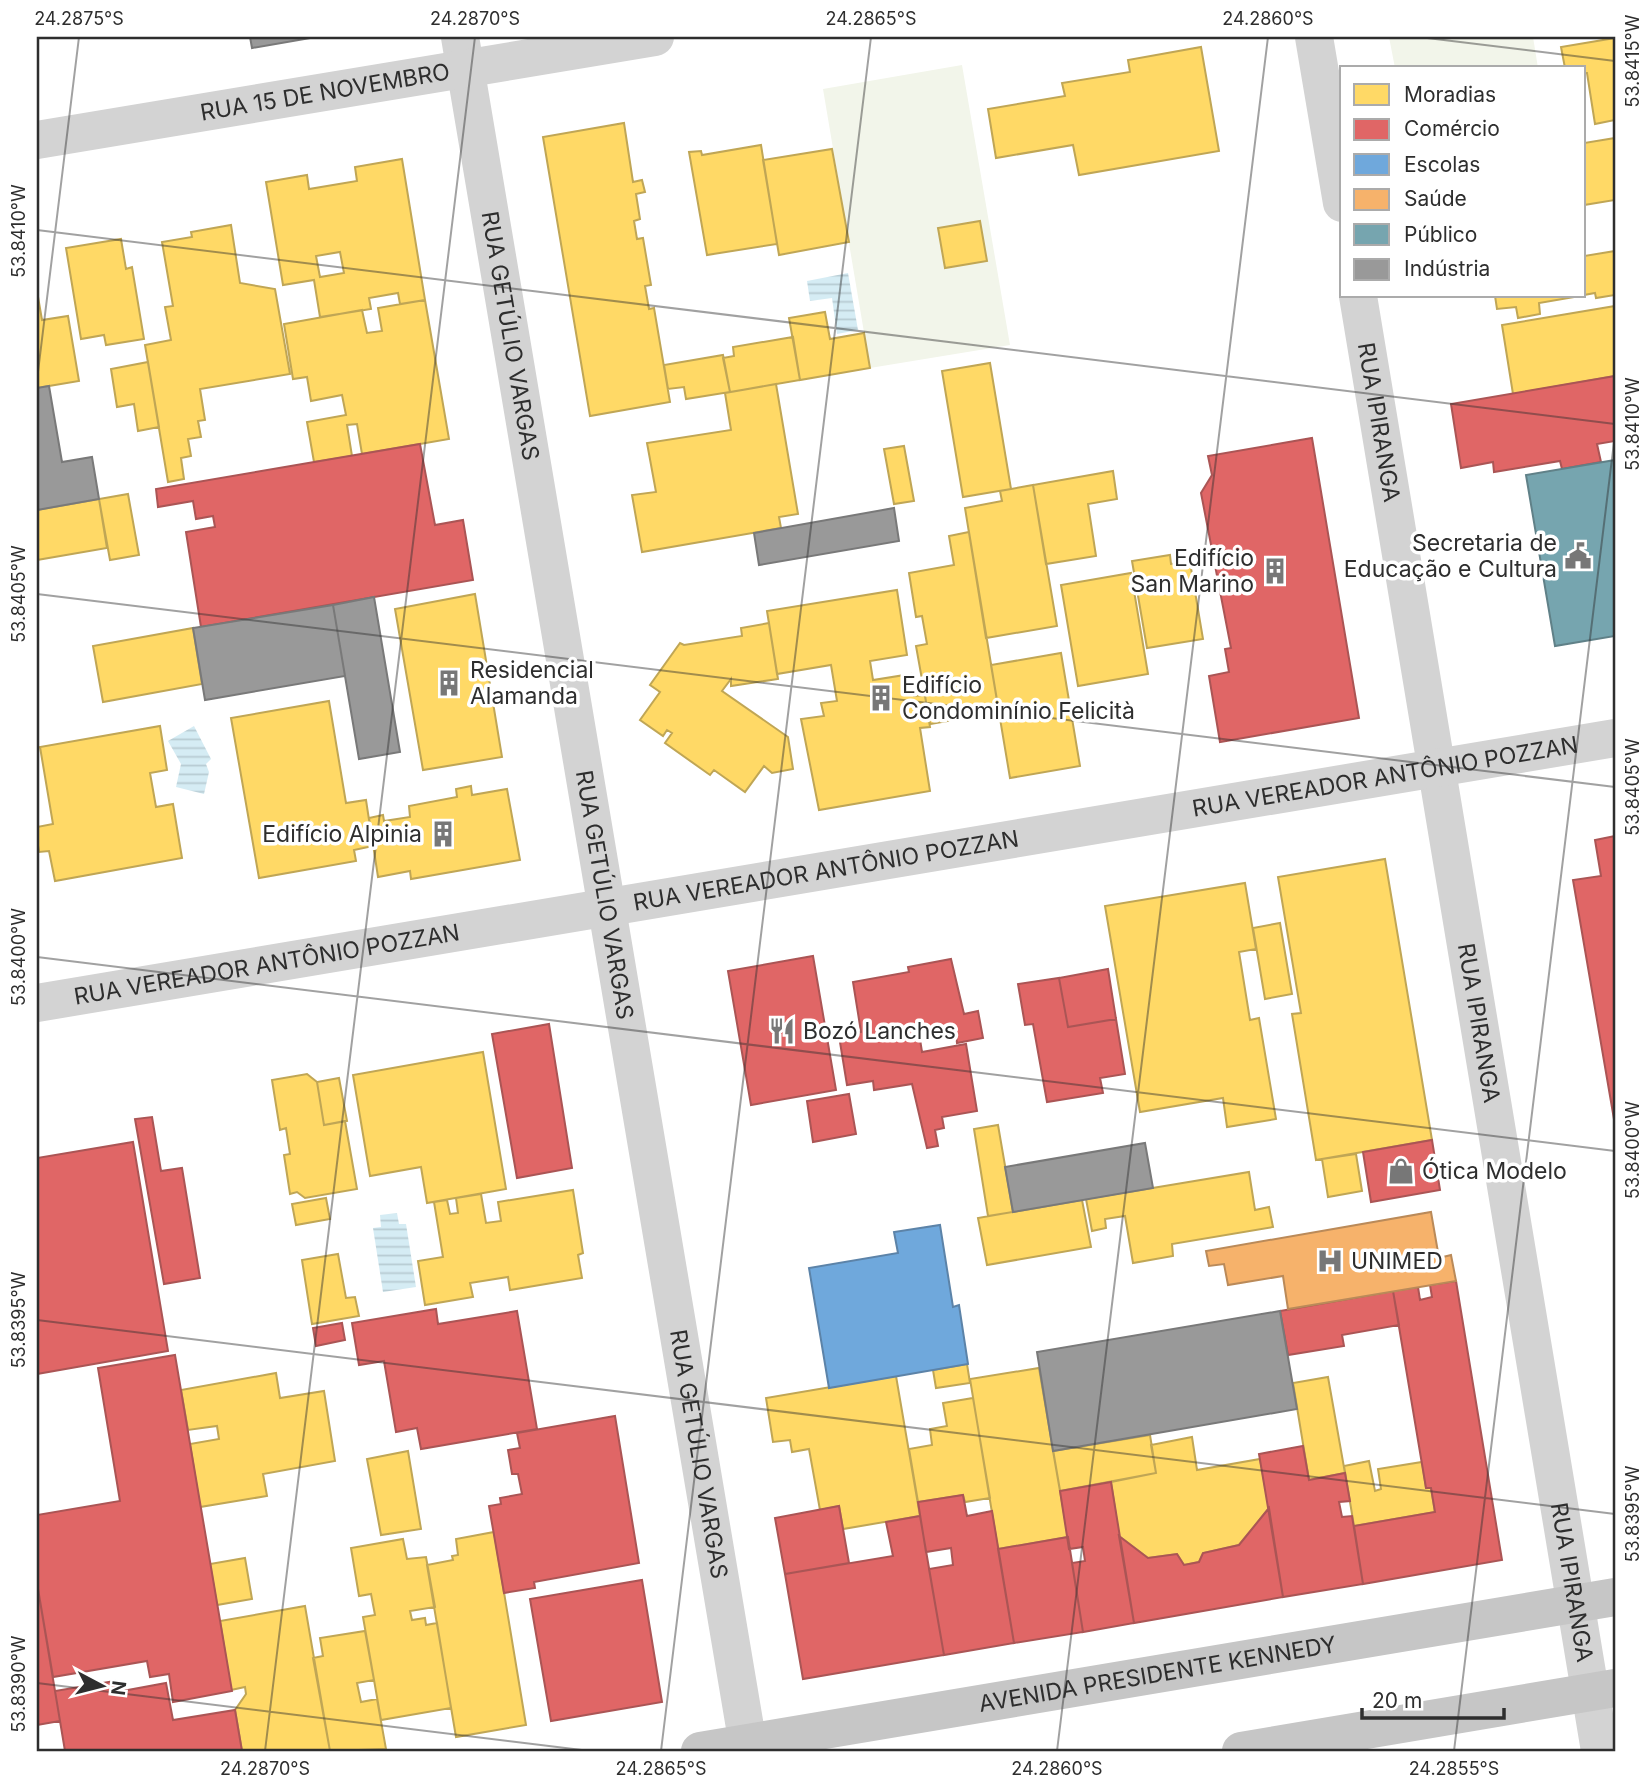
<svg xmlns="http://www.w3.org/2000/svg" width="1652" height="1788" viewBox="0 0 1652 1788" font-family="Inter,sans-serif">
<defs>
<pattern id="water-rules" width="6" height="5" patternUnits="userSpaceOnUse" patternTransform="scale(1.75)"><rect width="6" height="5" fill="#d5ecf4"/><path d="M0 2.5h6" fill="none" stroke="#b7cbd2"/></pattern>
</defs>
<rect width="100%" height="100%" fill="#fff"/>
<path fill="#f2f5ea" d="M1389 37H1533L1538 68H1395Z
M962 65 1010 345 870 368 823 89Z"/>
<path fill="url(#water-rules)" d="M848 273 858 330 837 334 832 298 810 301 807 281Z
M194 726 211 759 206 764 209 772 204 794 176 787 181 764 168 741Z
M397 1213 399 1224H406L416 1287 383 1292 373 1228 381 1227 380 1215Z"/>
<path fill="#ffd966" stroke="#c0a655" stroke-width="2" fill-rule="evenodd" d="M1615 38V120L1595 124 1587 73H1584V68H1565L1561 47Z
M1201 47 1219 151 1079 175 1073 145 996 158 988 109 1065 96 1062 83 1130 72 1128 60Z
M624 123 633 182 642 180 645 192 636 194 640 219 634 221 637 239 643 238 651 285 645 286 649 309 654 308 670 402 590 416 543 137Z
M1615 138V200L1584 205V143Z
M761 145 777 244 707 255 689 152 701 151 702 155Z
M832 149 849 242 779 255 763 160Z
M402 159 425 300 400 304 398 293 369 298 371 309 320 317 314 280 283 285 266 182 307 175 309 189 357 181 355 167ZM340 252 344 273 320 277 316 256Z
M980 221 987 261 945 268 938 228Z
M231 225 240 283 275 289 290 374 200 389 205 420 198 421 201 437 188 439 191 456 181 458 184 479 168 482 145 345 171 340 165 307 173 306 162 242 192 237 191 232Z
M121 239 126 269 132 267 144 339 106 345 104 335 81 339 66 248Z
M1615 251V295L1596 298 1595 293 1584 295V256Z
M37 291 42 320 68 316 79 381 37 388Z
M1495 296H1580L1539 303 1540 314 1518 318 1516 307 1497 309Z
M425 300 449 439 362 454 357 424 347 425 352 456 314 462 307 422 346 415 342 395 311 401 307 377 293 379 284 324 362 310 367 333 382 331 378 308Z
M1615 306V376L1513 394 1502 325Z
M825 312 830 339 864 333 870 368 800 380 789 318Z
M793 337 800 380 730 392 723 358 734 356 733 347Z
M723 355 730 392 686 399 684 387 668 389 664 365Z
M148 362 159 427 138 431 134 404 117 407 111 369Z
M990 363 1011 489 963 497 942 371Z
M776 384 798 514 779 517 781 528 642 552 632 495 656 492 647 443 731 430 725 393Z
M904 446 914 501 894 504 884 449Z
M1113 471 1117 499 1088 504 1096 556 1046 564 1033 485Z
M1033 485 1057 626 986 638 965 508 1002 501 1000 491Z
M128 494 139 555 110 560 99 499Z
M99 499 107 548 37 560V510Z
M969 532 999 712 930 724 916 646 927 644 922 616 916 617 909 573 954 565 949 536Z
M1170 555 1171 564 1190 562 1203 639 1147 648 1132 561Z
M1131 573 1148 674 1078 686 1061 585Z
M897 590 907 655 870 661 873 680 911 674 914 696 925 695 930 727 920 728 930 791 819 810 801 719 824 716 821 703 837 701 831 665 777 674 767 611Z
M475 594 502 757 423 770 395 609Z
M769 623 778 679 731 686V679L722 691 788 737 793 769 772 773 764 766 745 792 714 770 710 775 665 743 672 733 667 730 663 736 640 720 660 692 650 685 680 643 684 645 742 636 741 628Z
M193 628 202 684 103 702 93 646Z
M1061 653 1080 766 1010 778 991 665Z
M329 701 346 803 366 800 373 846 354 850 356 861 259 878 231 718Z
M160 726 167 770 150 773 156 807 173 804 182 858 55 881 49 851 39 852 37 839V827L53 824 40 747Z
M471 786 472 795 507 789 520 860 411 879 410 871 378 877 369 818 383 815 384 821 410 817 409 806 457 797 456 789Z
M1385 859 1432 1140 1316 1160 1292 1014 1301 1013 1278 877Z
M1245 883 1256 949 1239 952 1250 1020 1259 1018 1276 1119 1227 1127 1223 1098 1140 1112 1105 906Z
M1280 923 1292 994 1265 999 1253 928Z
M483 1052 506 1189 427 1203 421 1167 370 1176 353 1075Z
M307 1074 317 1082 324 1125 345 1121 357 1189 305 1198 297 1192 290 1194 284 1155 290 1154 286 1128 280 1130 272 1080Z
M339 1078 347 1121 324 1125 317 1082Z
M998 1125 1013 1212 988 1216 974 1129Z
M1356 1154 1362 1191 1328 1197 1322 1159Z
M1249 1172 1255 1210 1269 1207 1273 1227 1172 1244 1173 1256 1133 1263 1125 1216 1105 1219 1106 1228 1092 1231 1086 1199Z
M573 1190 583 1253 578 1255 582 1278 510 1290 508 1277 470 1283 473 1297 425 1305 418 1261 443 1257 434 1202 447 1200 450 1214 458 1213 456 1198 481 1194 486 1223 501 1221 498 1202Z
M326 1198 330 1219 296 1225 292 1204Z
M1082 1200 1091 1247 987 1265 978 1218Z
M338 1254 346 1298 355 1297 359 1316 312 1324 302 1260Z
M967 1364 970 1383 936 1388 933 1370Z
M1039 1368 1068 1537 998 1549 970 1379Z
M276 1373 280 1398 324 1391 335 1461 263 1474 267 1496 200 1507 190 1444 219 1439 217 1426 188 1430 181 1390Z
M896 1376 920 1516 843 1529 839 1506 820 1510 809 1449 792 1452 790 1440 773 1442 766 1398Z
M1328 1377 1345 1473 1309 1480 1293 1383Z
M973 1398 990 1498 965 1502 963 1495 918 1502 909 1449 932 1445 930 1429 947 1426 943 1403Z
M1150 1435 1156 1473 1060 1491 1053 1451Z
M1192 1437 1197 1470 1260 1459 1269 1508 1239 1545 1203 1553 1199 1562 1184 1565 1177 1554 1148 1558 1119 1536 1111 1482 1156 1473 1151 1445Z
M408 1451 421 1529 381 1535 367 1459Z
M1369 1461 1375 1491 1381 1489 1378 1469 1422 1462 1426 1488H1431L1435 1512 1354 1526 1344 1466Z
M494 1532 526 1725 456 1737 427 1565 453 1560 452 1556 458 1555 456 1539Z
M403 1539 407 1559 426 1557 435 1607 410 1611 412 1620 425 1618 426 1625 437 1623 451 1708 381 1720 363 1617 375 1615 371 1594 359 1596 351 1548Z
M245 1558 252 1599 217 1605 210 1564Z
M305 1606 330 1751H242L235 1710 246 1694 245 1687 231 1690 220 1621Z
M365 1631 374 1680 357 1683 361 1702 377 1699 386 1749 330 1751 313 1658 323 1656 320 1638Z"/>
<path fill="#e06666" stroke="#ab5555" stroke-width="2" d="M1615 376V441L1597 444 1601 462 1562 469 1560 461 1494 472 1493 462 1461 468 1451 404Z
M1312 438 1359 718 1220 742 1209 676 1229 672 1225 649 1231 648 1201 493 1212 475 1208 456Z
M420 444 435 525 463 520 473 580 201 627 186 532 215 527 213 516 196 519 193 501 158 507 156 489Z
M1615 836V1125L1573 880 1601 876 1595 840Z
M813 956 836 1090 751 1105 728 971Z
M951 959 964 1014 978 1011 983 1038 957 1043 955 1027 919 1033 922 1052 966 1044 977 1111 942 1117 944 1128 935 1130 938 1146 927 1148 912 1084 874 1090 873 1081 847 1085 839 1036 861 1032 853 982 909 972 908 967Z
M1108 969 1116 1019 1068 1027 1059 978Z
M1059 978 1068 1027 1116 1019 1125 1074 1100 1078 1103 1093 1047 1102 1033 1024 1025 1025 1018 984Z
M549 1024 572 1168 517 1178 492 1034Z
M849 1094 856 1134 813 1142 807 1101Z
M152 1117 161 1171 182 1168 200 1278 164 1284 135 1119Z
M1432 1140 1440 1190 1371 1202 1363 1152Z
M133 1142 168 1351 37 1374V1158Z
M1456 1281 1502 1560 1363 1584 1354 1526 1435 1512 1431 1488H1426L1393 1291 1418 1287 1420 1300 1432 1297 1430 1285Z
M1393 1291 1399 1325 1342 1335 1344 1346 1288 1355 1280 1311Z
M436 1309 438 1324 517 1311 537 1429 421 1449 417 1428 396 1432 384 1361 359 1365 352 1323Z
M342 1323 345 1340 316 1346 313 1328Z
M175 1355 232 1691 173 1702 169 1674 150 1677 147 1661 53 1677 37 1583V1515L120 1501 98 1368Z
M615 1416 639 1563 534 1582 535 1588 504 1593 489 1506 501 1504 500 1498 522 1494 518 1474H512L508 1450 520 1448 517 1433Z
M1303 1446 1309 1480 1345 1473 1350 1501 1339 1502 1342 1517 1352 1516 1363 1584 1283 1597 1259 1454Z
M1111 1482 1134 1623 1083 1632 1072 1563 1085 1561 1083 1547 1069 1549 1060 1491Z
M963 1495 967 1516 992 1511 1014 1643 944 1655 929 1569 953 1565 951 1548 926 1552 918 1502Z
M839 1506 849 1563 785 1574 775 1518Z
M1269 1508 1283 1597 1134 1623 1119 1536 1148 1558 1177 1554 1184 1565 1199 1562 1203 1553 1239 1545Z
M920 1516 944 1655 803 1679 785 1574 893 1556 886 1522Z
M1068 1537 1083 1632 1014 1643 998 1549Z
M642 1580 662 1702 551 1721 530 1599Z
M37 1583 60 1721 37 1725Z
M115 1681 117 1692 166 1683 173 1720 235 1710 242 1751H65L55 1691Z"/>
<path fill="#6fa8dc" stroke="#5c83a8" stroke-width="2" d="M940 1225 953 1307 959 1305 968 1364 829 1388 809 1268 898 1253 894 1232Z"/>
<path fill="#f6b26b" stroke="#ba8a59" stroke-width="2" d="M1431 1212 1439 1258 1451 1255 1456 1281 1288 1309 1283 1276 1228 1285 1224 1264 1209 1266 1206 1251Z"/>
<path fill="#76a5af" stroke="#608188" stroke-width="2" d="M1615 460V636L1555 646 1526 475Z"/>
<path fill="#999" stroke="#797979" stroke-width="2" d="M250 37H316L252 48Z
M49 386 62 462 92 457 99 499 37 510V388Z
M894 508 899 541 759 565 754 533Z
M374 597 400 752 359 759 333 605Z
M333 605 345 676 205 700 193 628Z
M1145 1143 1153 1188 1013 1212 1005 1167Z
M1280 1311 1297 1409 1053 1451 1037 1352Z"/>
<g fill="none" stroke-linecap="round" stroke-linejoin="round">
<g stroke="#d3d3d3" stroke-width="38">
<path id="s1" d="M460 37 749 1751"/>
<path d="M1314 37 1342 203"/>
<path id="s2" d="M37 140 655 37"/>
<path id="s3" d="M1358 296 1600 1751"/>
<path id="s4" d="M37 1003 1615 738"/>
</g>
<g stroke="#c6c6c6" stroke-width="38">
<path id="s5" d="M700 1751 1615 1597"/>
<path d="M1241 1751 1615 1688"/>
</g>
</g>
<path fill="none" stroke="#2e2e2e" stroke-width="2" stroke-opacity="0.45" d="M1419 37 1615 61M37 230 1615 424M37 380 79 37M37 594 1615 787M37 957 1615 1151M37 1320 1615 1514M37 1683 590 1751M265 1751 475 37M661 1751 871 37M1057 1751 1268 37M1454 1751 1615 434"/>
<defs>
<g id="civic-bare" transform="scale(2.1)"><path d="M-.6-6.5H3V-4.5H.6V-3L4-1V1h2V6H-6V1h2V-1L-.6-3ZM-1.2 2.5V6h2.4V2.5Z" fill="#777" stroke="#fff" stroke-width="2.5" paint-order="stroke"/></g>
<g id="building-bare" transform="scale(2.1)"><path d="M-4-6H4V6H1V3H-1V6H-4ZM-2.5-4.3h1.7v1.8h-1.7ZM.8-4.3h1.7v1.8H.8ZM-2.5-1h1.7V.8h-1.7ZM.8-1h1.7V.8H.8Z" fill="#777" stroke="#fff" stroke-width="2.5" paint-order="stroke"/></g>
<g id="restaurant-bare" transform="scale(2.1)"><path d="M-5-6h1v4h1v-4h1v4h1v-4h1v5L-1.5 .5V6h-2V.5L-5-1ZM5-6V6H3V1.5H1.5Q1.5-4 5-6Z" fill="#777" stroke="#fff" stroke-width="2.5" paint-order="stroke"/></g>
<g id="shop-bare" transform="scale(2.1)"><path d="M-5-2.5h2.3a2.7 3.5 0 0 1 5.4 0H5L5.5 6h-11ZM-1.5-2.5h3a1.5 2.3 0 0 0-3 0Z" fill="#777" stroke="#fff" stroke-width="2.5" paint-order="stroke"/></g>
<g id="hospital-bare" transform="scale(2.1)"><path d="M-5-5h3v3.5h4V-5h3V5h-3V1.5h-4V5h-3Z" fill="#777" stroke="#fff" stroke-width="2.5" paint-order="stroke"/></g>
</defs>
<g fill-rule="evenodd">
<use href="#civic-bare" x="1578" y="556"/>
<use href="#building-bare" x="1275" y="571"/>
<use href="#building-bare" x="449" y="683"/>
<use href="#building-bare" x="881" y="698"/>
<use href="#building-bare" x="443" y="834"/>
<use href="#restaurant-bare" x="782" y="1031"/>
<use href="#shop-bare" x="1401" y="1171"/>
<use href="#hospital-bare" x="1330" y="1261"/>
</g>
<g text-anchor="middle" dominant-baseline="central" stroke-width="7" stroke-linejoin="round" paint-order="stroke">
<g font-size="23" fill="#2e2e2e" stroke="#fff">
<text stroke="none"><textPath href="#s2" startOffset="292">RUA 15 DE NOVEMBRO</textPath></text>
<text stroke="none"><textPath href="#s1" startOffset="303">RUA GETÚLIO VARGAS</textPath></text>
<text stroke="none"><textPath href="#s3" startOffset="128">RUA IPIRANGA</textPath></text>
<text stroke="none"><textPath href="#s4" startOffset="1367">RUA VEREADOR ANTÔNIO POZZAN</textPath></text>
<text stroke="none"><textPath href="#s4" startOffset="800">RUA VEREADOR ANTÔNIO POZZAN</textPath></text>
<text stroke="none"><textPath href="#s1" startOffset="870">RUA GETÚLIO VARGAS</textPath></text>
<text stroke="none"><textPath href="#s4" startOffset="233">RUA VEREADOR ANTÔNIO POZZAN</textPath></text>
<text stroke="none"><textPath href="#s3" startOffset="737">RUA IPIRANGA</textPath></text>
<text stroke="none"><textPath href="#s1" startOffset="1437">RUA GETÚLIO VARGAS</textPath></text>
<text stroke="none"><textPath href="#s3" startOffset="1304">RUA IPIRANGA</textPath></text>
<text stroke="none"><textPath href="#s5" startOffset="464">AVENIDA PRESIDENTE KENNEDY</textPath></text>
</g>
<g font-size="23" fill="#2e2e2e" stroke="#fff" text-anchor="start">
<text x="1557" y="543" text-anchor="end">Secretaria de<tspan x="1557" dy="26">Educação e Cultura</tspan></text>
<text x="1254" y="558" text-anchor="end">Edifício<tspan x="1254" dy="26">San Marino</tspan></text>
<text x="470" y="670">Residencial<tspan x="470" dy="26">Alamanda</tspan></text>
<text x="902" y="685">Edifício<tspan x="902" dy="26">Condominínio Felicità</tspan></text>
<text x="422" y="834" text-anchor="end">Edifício Alpinia</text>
<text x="803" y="1031">Bozó Lanches</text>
<text x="1422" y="1171">Ótica Modelo</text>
<text x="1351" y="1261">UNIMED</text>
</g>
</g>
<rect width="1652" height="1788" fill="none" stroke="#ffffff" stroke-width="77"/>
<rect x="1340" y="66" width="245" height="231" fill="#ffffff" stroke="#ababab" stroke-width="2"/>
<rect x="1354" y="84" width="35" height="21" fill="#ffd966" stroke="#ababab" stroke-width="2"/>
<text x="1404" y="102" font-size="21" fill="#2e2e2e">Moradias</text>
<rect x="1354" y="119" width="35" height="21" fill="#e06666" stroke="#ababab" stroke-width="2"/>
<text x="1404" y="136" font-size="21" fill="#2e2e2e">Comércio</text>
<rect x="1354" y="154" width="35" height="21" fill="#6fa8dc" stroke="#ababab" stroke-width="2"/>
<text x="1404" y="172" font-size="21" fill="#2e2e2e">Escolas</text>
<rect x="1354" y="189" width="35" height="21" fill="#f6b26b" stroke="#ababab" stroke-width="2"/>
<text x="1404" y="206" font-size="21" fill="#2e2e2e">Saúde</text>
<rect x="1354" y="224" width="35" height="21" fill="#76a5af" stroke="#ababab" stroke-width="2"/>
<text x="1404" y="242" font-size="21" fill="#2e2e2e">Público</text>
<rect x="1354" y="259" width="35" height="21" fill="#999999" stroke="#ababab" stroke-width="2"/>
<text x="1404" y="276" font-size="21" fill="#2e2e2e">Indústria</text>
<g transform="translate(102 1686) rotate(97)" stroke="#ffffff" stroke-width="5" paint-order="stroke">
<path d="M0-5L12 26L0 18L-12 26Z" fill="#2e2e2e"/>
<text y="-10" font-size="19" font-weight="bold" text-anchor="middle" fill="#2e2e2e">N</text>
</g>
<path d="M1362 1708v10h142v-10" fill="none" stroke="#2e2e2e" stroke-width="3.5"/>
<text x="1372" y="1708" font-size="21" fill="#2e2e2e" stroke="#ffffff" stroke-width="5" paint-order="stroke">20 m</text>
<rect x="38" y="38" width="1576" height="1712" fill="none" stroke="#2e2e2e" stroke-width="2.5"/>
<g font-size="18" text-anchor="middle" fill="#2e2e2e">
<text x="79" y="25">24.2875°S</text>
<text x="475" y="25">24.2870°S</text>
<text x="871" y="25">24.2865°S</text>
<text x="1268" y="25">24.2860°S</text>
<text transform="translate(1633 61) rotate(-90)" y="6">53.8415°W</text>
<text transform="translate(19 231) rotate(-90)" y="6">53.8410°W</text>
<text transform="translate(1633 424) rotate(-90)" y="6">53.8410°W</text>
<text transform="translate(19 594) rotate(-90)" y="6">53.8405°W</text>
<text transform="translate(1633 787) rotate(-90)" y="6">53.8405°W</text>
<text transform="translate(19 957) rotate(-90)" y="6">53.8400°W</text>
<text transform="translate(1633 1150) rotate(-90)" y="6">53.8400°W</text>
<text transform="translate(19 1320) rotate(-90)" y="6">53.8395°W</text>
<text transform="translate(1633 1514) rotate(-90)" y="6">53.8395°W</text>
<text transform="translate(19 1684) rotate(-90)" y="6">53.8390°W</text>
<text x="265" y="1775">24.2870°S</text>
<text x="661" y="1775">24.2865°S</text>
<text x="1057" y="1775">24.2860°S</text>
<text x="1454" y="1775">24.2855°S</text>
</g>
</svg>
